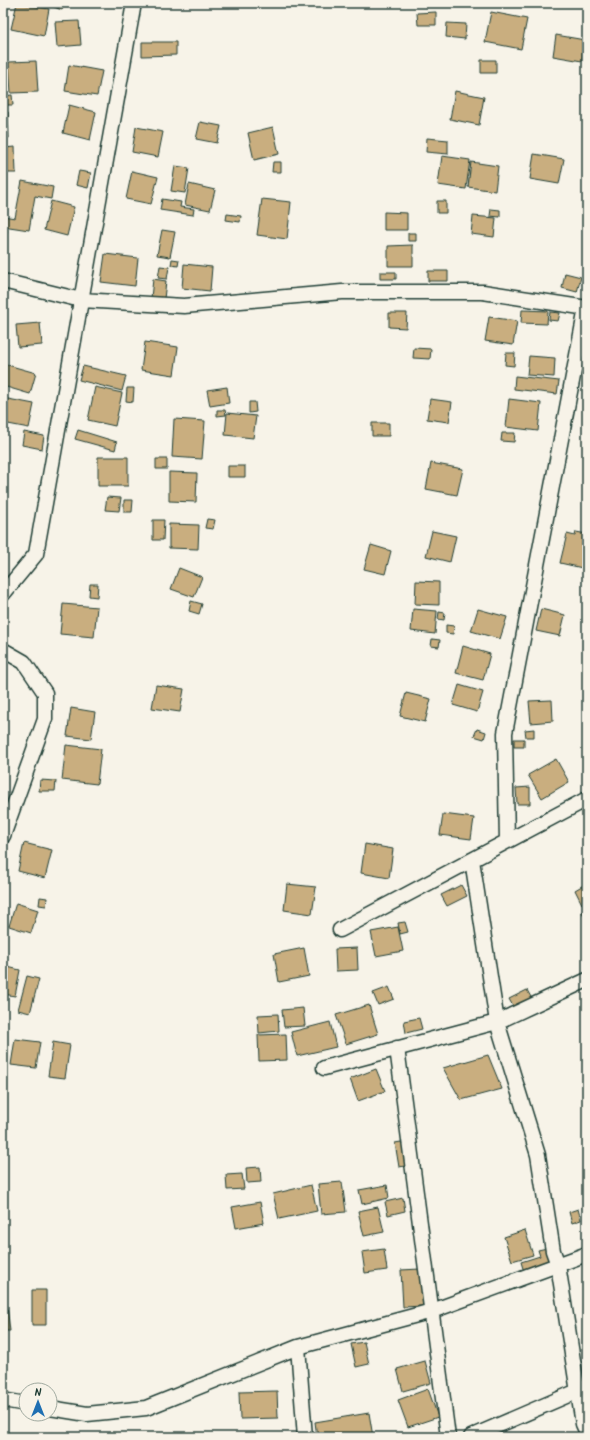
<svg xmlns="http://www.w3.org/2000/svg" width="590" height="1440" viewBox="0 0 590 1440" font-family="Kalam,sans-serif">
<rect width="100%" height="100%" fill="#f7f3e8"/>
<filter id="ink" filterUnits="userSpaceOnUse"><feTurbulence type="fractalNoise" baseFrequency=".025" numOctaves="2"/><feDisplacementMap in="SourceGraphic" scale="8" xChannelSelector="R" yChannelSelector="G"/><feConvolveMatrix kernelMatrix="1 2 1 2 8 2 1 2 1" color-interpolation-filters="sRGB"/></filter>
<g filter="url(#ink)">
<path fill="#c9ae7f" stroke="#1f3d34" d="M17 3 49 9 44 36 11 29Z
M56 3H65L62 10 54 7Z
M436 12V25H418L417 13Z
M491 12 527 19 521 49 485 42Z
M79 21 81 45 57 47 55 22Z
M447 23 466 24 465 39 446 37Z
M556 35 585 40 582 61 553 56Z
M142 42H176V55L142 56Z
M481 60H496V73H481Z
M36 61 38 92 11 93 9 62Z
M3 64H5L6 93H3Z
M69 65 102 71 97 96 65 91Z
M455 91 484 97 479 125 450 119Z
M12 95 13 105H3V96Z
M69 105 96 112 90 140 63 133Z
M3 112H8L9 138H3Z
M200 122 221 126 217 143 196 139Z
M136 127 163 132 158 157 132 152Z
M273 127 279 154 254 160 248 133Z
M427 138 448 140V154L426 152Z
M15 147 16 173H3V148Z
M534 154 564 159 559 184 530 179Z
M442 156 470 160 466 189 438 185Z
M273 162H281V172H272Z
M471 162 498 166 495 191 468 187Z
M175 166 189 168 185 193 171 191Z
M79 171 91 173 88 188 76 185Z
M132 171 158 177 151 204 126 199Z
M22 181 53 187 51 199 35 196 29 230 3 226V216L15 218Z
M189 184 215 190 210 210 185 205Z
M162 199 181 202 180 207 194 209 193 215 160 210Z
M262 199 291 202 287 239 257 235Z
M51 201 74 207 67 236 44 230Z
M437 201H446V213H437Z
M491 209 500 210V217L490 216Z
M384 212 407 213V230H384Z
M227 214 241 216 240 222 226 220Z
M473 216 496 218 494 237 471 234Z
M3 229 7 230 4 255H3Z
M162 230 175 232 170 257 157 255Z
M408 233H416V241H408Z
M413 245V266H388V246Z
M105 254 138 258 135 286 101 282Z
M172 259 179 260 178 266 171 265Z
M184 264 212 267 210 291 182 288Z
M160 266 169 267 167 279 158 278Z
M428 271H448V281H428Z
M380 272H396V279H380Z
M565 273 581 277 577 292 562 288Z
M153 279 166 281 164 299 151 298Z
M522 310 548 311 547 324 521 323Z
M550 312 560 313 558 321 549 320Z
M389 313H407L406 328 389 327Z
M489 317 517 321 513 345 485 341Z
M40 323 42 345 18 347 16 325Z
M145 342 178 347 174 375 141 370Z
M414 348 431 349 430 359 413 358Z
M506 353H515L514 366 505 365Z
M529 356 555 358 554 377 527 375Z
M4 364 36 373 30 394 3 386Z
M83 366 126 376 122 391 79 380Z
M515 376 559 381 557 394 514 389Z
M95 387 122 393 115 426 88 420Z
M227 387 229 403 210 406 207 390Z
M127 388H134L133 402 126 401Z
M3 398 34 404 29 428 3 423Z
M430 399 452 402 449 422 427 419Z
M509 399 541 403 538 431 506 427Z
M249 402H255L256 412 249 413Z
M217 410H225L226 415 217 416Z
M227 413 256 416 253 438 225 435Z
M174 419 205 421 202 459 172 457Z
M372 423H389V436H372Z
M78 430 117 442 115 450 75 439Z
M24 432 44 436 42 449 22 445Z
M502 433H515L514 442 501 441Z
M98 457H128V486H98Z
M156 459H167V469H156Z
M431 463 463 469 457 495 426 489Z
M228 466H245V477H228Z
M169 472 197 473 196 502 169 501Z
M107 497 121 498 119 511 105 510Z
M124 500H133L132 512H124Z
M207 519 215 520 213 529 205 528Z
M153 520H164L163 540H153Z
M169 524 199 525 198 549 169 548Z
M432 531 456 536 450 562 426 556Z
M576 532 587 534V569L560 563 567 534 575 536Z
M371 545 391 551 385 574 364 569Z
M179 568 202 577 194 597 171 589Z
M416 581 439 582V605L415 604Z
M90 584H98L97 597 89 596Z
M191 601 202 604 199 614 189 611Z
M63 604 97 607 94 637 60 634Z
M413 609 437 611 435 634 411 631Z
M478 609 507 617 500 639 471 631Z
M541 609 565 615 560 636 536 631Z
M439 612 445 613 444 620 438 619Z
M446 625 454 626 453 634 446 633Z
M432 639 440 640 439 647 431 646Z
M463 646 490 654 483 680 456 673Z
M156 685 184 689 180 712 152 708Z
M459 685 483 692 477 712 453 705Z
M406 693 431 699 425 722 400 716Z
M552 700 553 721 531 723 529 701Z
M71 708 95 712 91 739 67 736Z
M477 729 486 732 484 739 474 736Z
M534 729V737H526L525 730Z
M514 739H524V747H514Z
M66 745 101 749 97 784 62 780Z
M556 759 569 782 542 798 528 775Z
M40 780 56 781 55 791H39Z
M530 787V804H517L516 788Z
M443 814 474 818 471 839 440 835Z
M24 843 52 850 45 878 18 871Z
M365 844 393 849 389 878 361 873Z
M587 883V901L582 904 575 890Z
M287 884 316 887 312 914 284 910Z
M461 885 467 896 447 906 441 895Z
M40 897 47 898 46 906 39 905Z
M16 903 38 910 31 933 9 926Z
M587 909V921L582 912Z
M405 922 408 932 400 934 398 923Z
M398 927 403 951 376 956 371 932Z
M304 948 309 976 279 982 274 954Z
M357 948 358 970 336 971 335 949Z
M3 966 20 970 15 996 3 994Z
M27 976 39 979 30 1013 18 1010Z
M389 987 394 999 378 1005 373 993Z
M527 990 532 999 514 1008 509 999Z
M369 1005 378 1034 346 1044 336 1015Z
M303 1008 305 1026 284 1027 282 1010Z
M278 1014 279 1031 259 1033 258 1015Z
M419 1018 422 1029 406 1033 404 1021Z
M330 1022 336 1047 297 1056 291 1032Z
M286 1034 287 1060 259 1061 258 1035Z
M15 1039 40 1042 36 1068 11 1065Z
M53 1042 70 1045 65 1078 48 1076Z
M488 1055 502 1089 461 1100 443 1068Z
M376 1069 385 1091 358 1101 350 1079Z
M407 1141 411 1165 399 1167 395 1143Z
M260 1167 261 1182 247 1183 246 1168Z
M242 1174 244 1189 227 1190 226 1175Z
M342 1182 346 1212 321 1214 318 1184Z
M311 1185 317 1211 279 1219 273 1194Z
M387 1185 389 1198 362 1204 359 1190Z
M403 1198 405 1211 388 1215 385 1202Z
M260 1202 264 1223 236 1228 232 1207Z
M587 1204V1220L582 1206Z
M378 1207 384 1232 364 1236 358 1211Z
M578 1209 581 1220 572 1223 569 1212Z
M525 1230 533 1255 512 1261 504 1237Z
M547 1248 553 1266 525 1275 521 1262 540 1256 538 1250Z
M384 1249 387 1270 365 1273 362 1252Z
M420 1269 423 1306 403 1307 401 1270Z
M32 1290H46V1325H32Z
M3 1306H7L10 1331H3Z
M364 1342 369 1364 356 1367 351 1344Z
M425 1361 431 1383 403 1391 397 1369Z
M428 1389 438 1417 408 1427 398 1400Z
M277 1391 278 1418 240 1419 239 1392Z
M369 1413 373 1437H317L315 1422Z"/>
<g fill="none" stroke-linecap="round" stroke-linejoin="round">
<g stroke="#1f3d34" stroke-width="17">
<path id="minor" d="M3 281 81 300 184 306 342 292H483L587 308
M3 594 36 554 134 3
M3 650 24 662 45 693V719L3 836
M507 841 505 733 586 308
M472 860 497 1022 538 1155 553 1251 558 1265 583 1424 587 1433
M340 930 587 799
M397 1048 448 1437
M324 1068 497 1022 587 980
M298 1347 305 1437
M3 1400 26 1404
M50 1408 87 1414 146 1408 298 1347 432 1311 587 1254
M471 1437 587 1387"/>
</g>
<use href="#minor" stroke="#f7f3e8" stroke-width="14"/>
</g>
</g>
<rect width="590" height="1440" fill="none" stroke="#f7f3e8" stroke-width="16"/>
<rect x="8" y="8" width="574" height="1424" fill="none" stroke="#1f3d34" stroke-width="1.5" filter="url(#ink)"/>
<g transform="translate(38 1402)"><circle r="19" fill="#f7f3e8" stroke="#a1aaa0"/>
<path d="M0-3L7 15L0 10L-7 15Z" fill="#1f6fb2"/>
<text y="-6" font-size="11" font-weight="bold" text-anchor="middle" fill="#1f3d34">N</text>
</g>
</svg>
